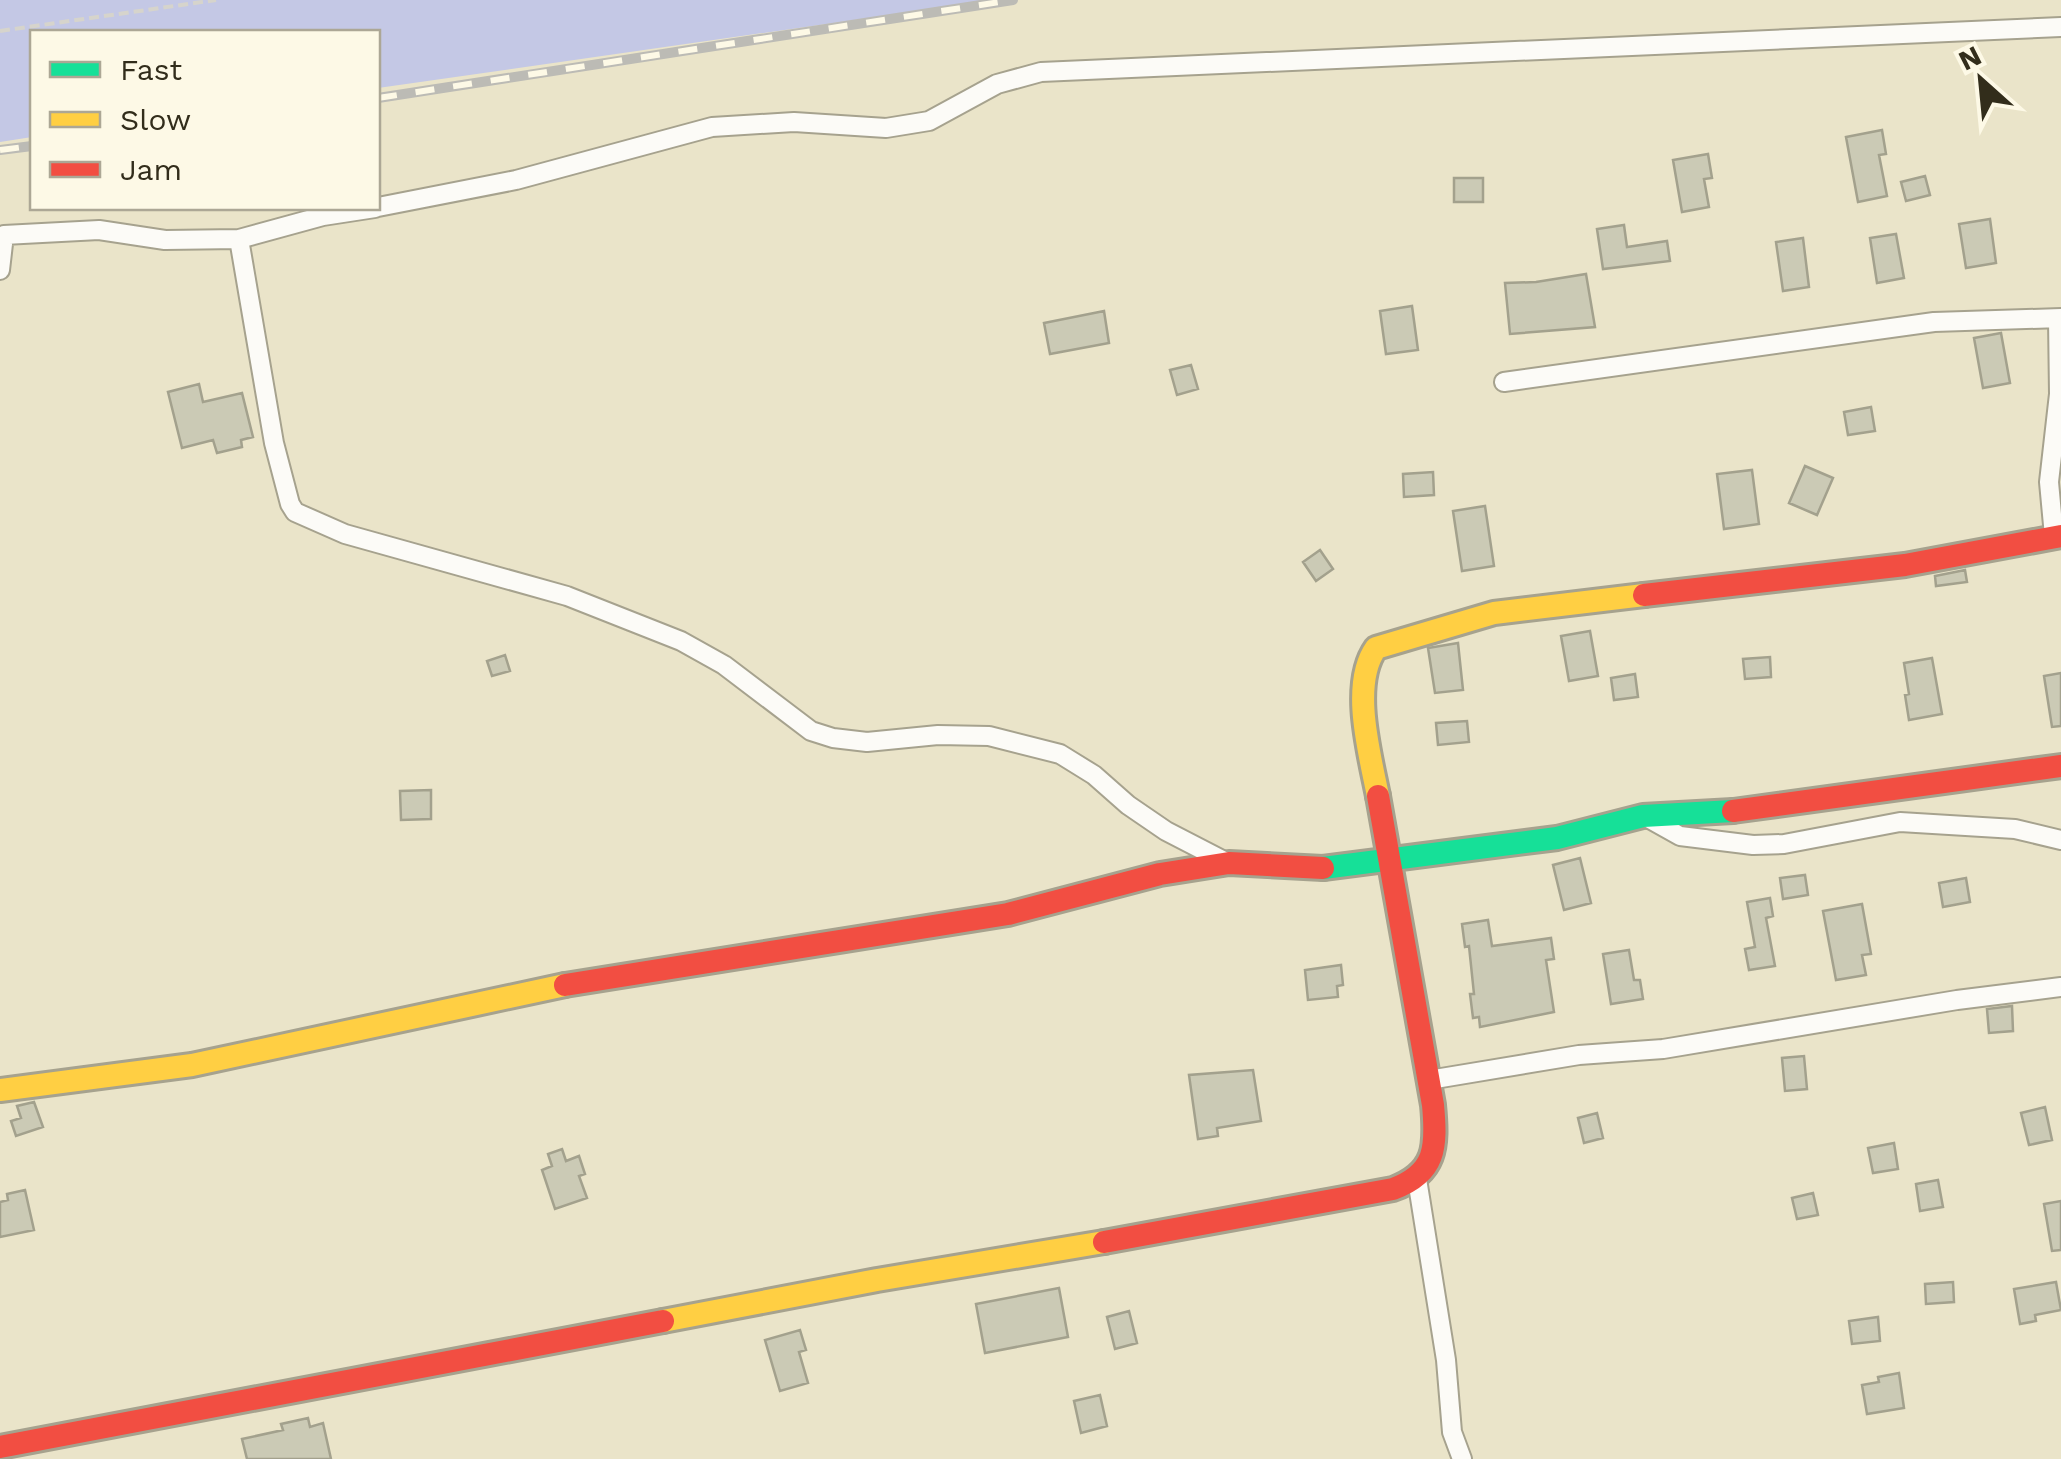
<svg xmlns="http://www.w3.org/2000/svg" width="2061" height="1459" viewBox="0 0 2061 1459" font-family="'Work Sans',sans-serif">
<rect width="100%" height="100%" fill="#eae4c9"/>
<path fill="#c4c8e5" d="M0 0H994L378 88V32H32V137L0 142Z"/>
<path fill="#cbcab5" stroke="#a3a18d" stroke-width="2.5" d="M1882 130 1886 154 1879 155 1887 196 1858 202 1846 137Z
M1708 154 1712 178 1704 179 1709 207 1682 212 1673 160Z
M1925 176 1930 195 1906 201 1901 182Z
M1454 178H1483V202H1454Z
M1990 219 1996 263 1966 268 1959 224Z
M1624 225 1627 247 1667 241 1670 261 1603 269 1597 229Z
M1896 234 1904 278 1877 283 1870 238Z
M1803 238 1809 287 1783 291 1776 242Z
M1586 274 1595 327 1510 334 1505 283 1536 282Z
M1412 306 1418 350 1386 354 1380 311Z
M1104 311 1109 343 1050 354 1044 323Z
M2001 333 2010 383 1983 388 1974 338Z
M1191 365 1198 389 1177 395 1170 370Z
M199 384 203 402 242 393 253 437 241 440 242 447 217 453 213 440 182 448 168 392Z
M1871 407 1875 431 1848 435 1844 412Z
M1805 466 1833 478 1817 515 1789 503Z
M1752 470 1759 524 1724 529 1717 474Z
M1433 472 1434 495 1404 497 1403 474Z
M1485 506 1494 566 1462 571 1453 511Z
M1320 550 1333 569 1316 581 1303 562Z
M1965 570 1967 582 1936 586 1935 576Z
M1590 631 1598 676 1569 681 1561 636Z
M1458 643 1463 690 1435 693 1428 648Z
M505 655 510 671 492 676 487 661Z
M1770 657 1771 677 1745 679 1743 659Z
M1932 658 1942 714 1909 720 1905 695 1909 694 1904 663Z
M2061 673V726L2052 727 2044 676Z
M1635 674 1638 697 1614 700 1611 678Z
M1467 721 1469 742 1438 745 1436 723Z
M431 790V819L401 820 400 791Z
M1580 858 1591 903 1564 910 1553 865Z
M1805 875 1808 895 1783 899 1780 878Z
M1966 878 1970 902 1943 907 1939 883Z
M1770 898 1773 916 1766 918 1775 966 1749 970 1745 949 1755 947 1747 902Z
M1862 904 1871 954 1862 955 1866 975 1836 980 1823 911Z
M1488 920 1492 946 1551 938 1554 959 1546 960 1554 1012 1480 1027 1479 1017 1473 1018 1470 994H1474L1469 946 1465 947 1462 924Z
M1629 950 1634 980H1640L1643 999 1611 1004 1603 954Z
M1341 965 1343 985 1337 986 1338 997 1308 1000 1305 970Z
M2012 1006 2013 1031 1989 1033 1987 1009Z
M1804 1056 1807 1089 1785 1091 1782 1058Z
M1253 1070 1261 1121 1217 1128 1218 1136 1198 1139 1189 1075Z
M34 1102 43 1127 16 1136 11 1121 21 1118 17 1106Z
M2045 1107 2052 1140 2029 1145 2021 1113Z
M1597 1113 1603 1138 1584 1143 1578 1118Z
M1894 1143 1898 1169 1873 1173 1868 1148Z
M562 1149 566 1161 579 1156 585 1174 579 1176 587 1198 555 1209 542 1170 552 1166 548 1154Z
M1938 1180 1943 1207 1920 1211 1916 1184Z
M25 1190 34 1230 0 1237V1202L8 1200 7 1194Z
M1813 1193 1818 1215 1797 1219 1792 1198Z
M2061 1201V1250L2052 1251 2044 1204Z
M1953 1282 1954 1302 1926 1304 1925 1284Z
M2056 1282 2061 1310 2035 1315 2036 1321 2020 1324 2014 1289Z
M1059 1288 1068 1337 985 1353 976 1304Z
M1129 1311 1137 1343 1115 1349 1107 1317Z
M1878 1317 1880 1341 1852 1344 1849 1321Z
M800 1330 806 1350 799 1352 808 1383 780 1391 765 1340Z
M1899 1373 1904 1408 1867 1414 1862 1385 1879 1382 1878 1377Z
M1100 1395 1107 1426 1081 1433 1074 1401Z
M308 1418 310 1427 323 1423 331 1459H247L242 1439 283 1430 281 1424Z"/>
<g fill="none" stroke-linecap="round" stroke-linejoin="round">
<g stroke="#a6a28e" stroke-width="22">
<path id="street" d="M378 207 516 180 712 127 794 122 886 128 929 121 997 84 1041 72 2061 27
M239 239 274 443 290 504 295 512 345 534 567 596 681 641 724 665 811 731 833 738 867 742 938 735 989 736 1060 754 1094 775 1128 805 1166 831 1228 863
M0 270 4 235 99 230 165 240 239 239 323 216 375 208
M1504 382 1934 322 2061 318
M2054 536 2049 482 2059 394 2058 319
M1646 817 1680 836 1753 845 1784 844 1900 822 2015 829 2061 840
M1429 1080 1579 1055 1663 1049 1957 1000 2061 987
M1417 1179 1446 1360 1452 1432 1462 1459"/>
</g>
<g stroke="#a6a28e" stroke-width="28">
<path id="fast" d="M1323 868 1557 838 1643 816 1733 811"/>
</g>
<g stroke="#a6a28e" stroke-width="28">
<path id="slow" d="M1378 796C1370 755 1350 684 1376 648L1494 613 1644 595
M0 1090 192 1065 565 985
M663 1321 877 1280 1104 1242"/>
</g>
<g stroke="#a6a28e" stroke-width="28">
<path id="jam" d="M1644 595 1905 565 2061 536
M1733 811 2061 766
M565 985 1008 914 1160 874 1229 863 1323 868
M1104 1242 1393 1189C1436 1173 1437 1147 1433 1105L1378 796
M0 1447 663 1321"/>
</g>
<path stroke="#d6d4cc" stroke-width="4" stroke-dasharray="10 5" stroke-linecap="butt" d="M0 31 216 0"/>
<use href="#street" stroke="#fcfbf7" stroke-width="18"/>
<use href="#fast" stroke="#16e098" stroke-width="22"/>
<use href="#slow" stroke="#ffcf43" stroke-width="22"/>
<use href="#jam" stroke="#f24e42" stroke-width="22"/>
<g stroke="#bcbbb5" stroke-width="10">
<path id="rail" d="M378 98 1013 0
M0 150 32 146"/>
</g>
<use href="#rail" stroke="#fdf9e6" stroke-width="6" stroke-dasharray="19" stroke-linecap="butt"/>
</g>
<rect x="30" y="30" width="350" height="180" fill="#fdf9e6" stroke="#aca795" stroke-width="2.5"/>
<rect x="50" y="62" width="50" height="15" fill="#16e098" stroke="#aca795" stroke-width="2.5"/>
<text x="120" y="80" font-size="30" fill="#322d1b">Fast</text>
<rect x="50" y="112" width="50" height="15" fill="#ffcf43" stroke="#aca795" stroke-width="2.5"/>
<text x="120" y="130" font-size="30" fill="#322d1b">Slow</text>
<rect x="50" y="162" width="50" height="15" fill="#f24e42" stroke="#aca795" stroke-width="2.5"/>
<text x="120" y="180" font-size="30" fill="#322d1b">Jam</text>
<g transform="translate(1981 80) rotate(333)" stroke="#fdf9e6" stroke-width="8" paint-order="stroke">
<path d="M0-8L18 38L0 25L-18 38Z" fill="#322d1b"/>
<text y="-15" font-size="28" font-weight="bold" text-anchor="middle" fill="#322d1b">N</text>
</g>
</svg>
